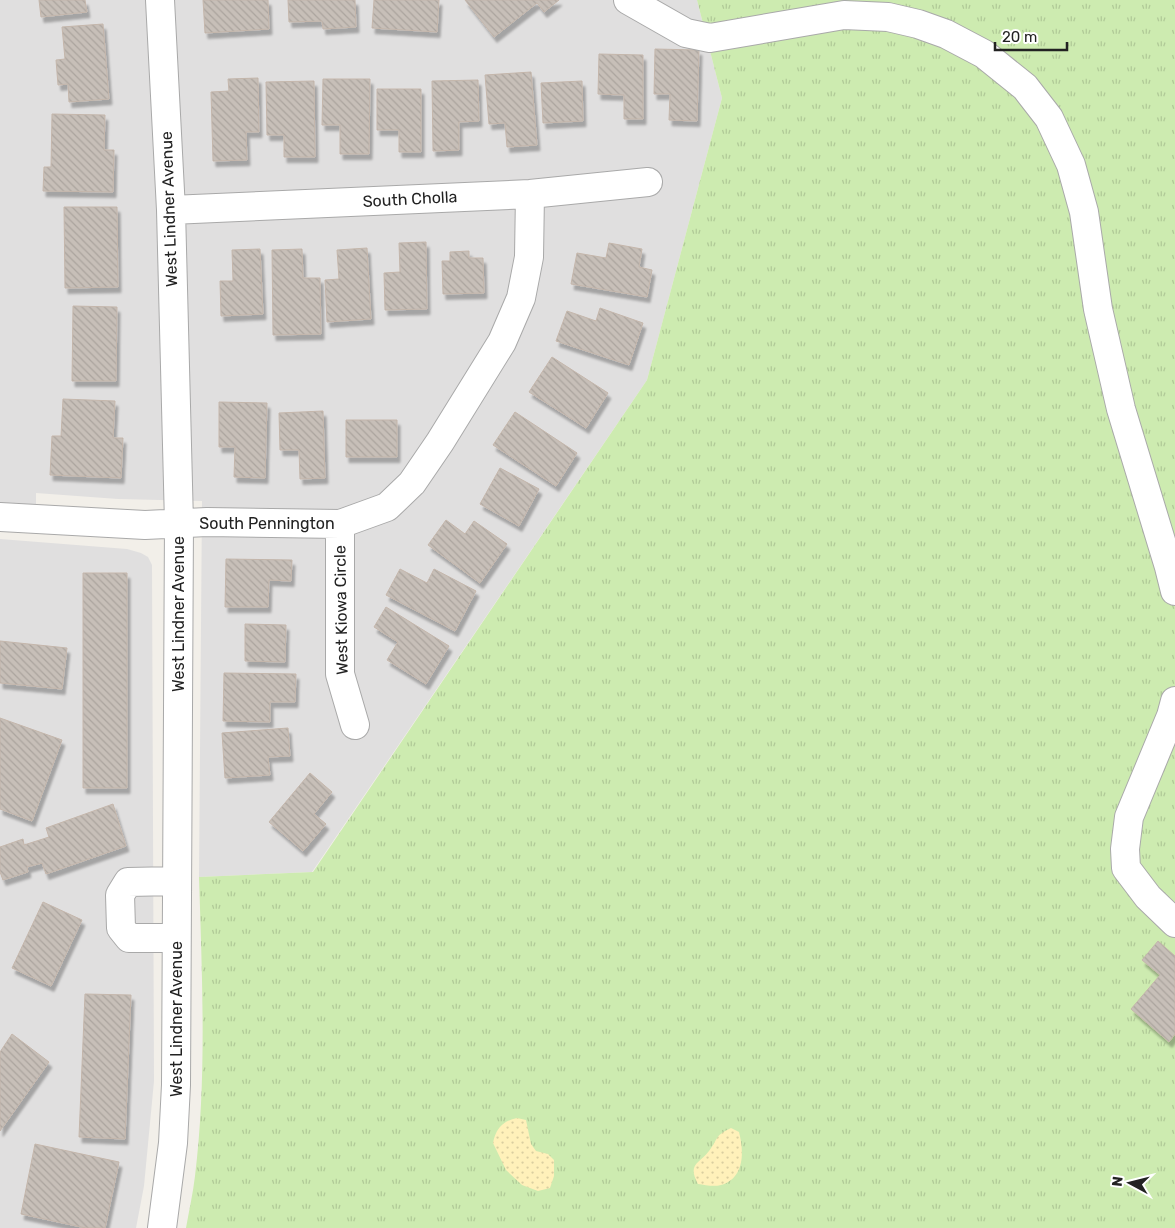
<svg xmlns="http://www.w3.org/2000/svg" width="1175" height="1228" viewBox="0 0 1175 1228" font-family="Rubik,sans-serif">
<defs>
<pattern id="grass-tufts" width="24" height="20" patternUnits="userSpaceOnUse" patternTransform="scale(1.25)"><rect width="24" height="20" fill="#cdebb0"/><path d="M3 7l-1-3M5 7V3M7 7l1-3M15 17l-1-3M17 17v-4M19 17l1-3" fill="none" stroke="#b0c997"/></pattern>
<pattern id="sand-dots" width="8" height="8" patternUnits="userSpaceOnUse" patternTransform="scale(1.25)"><rect width="8" height="8" fill="#fff1ba"/><path d="M2 2h.1M6 6h.1" fill="none" stroke="#dacea0" stroke-width="1.8" stroke-linecap="round"/></pattern>
<pattern id="building-back-hatch" width="6" height="6" patternUnits="userSpaceOnUse" patternTransform="scale(1.25)"><rect width="6" height="6" fill="#c7bfb8"/><path d="M-1 5l2 2M0 0l6 6M5-1l2 2" fill="none" stroke="#aba49e"/></pattern>
<filter id="shadow"><feDropShadow dx="3" dy="5.5" stdDeviation="1" flood-color="#0004"/></filter>
</defs>
<rect width="100%" height="100%" fill="#f2efe9"/>
<path fill="#e0dfdf" d="M0 0H697L722 98 647 380 312 872 199 877 202 501 118 499 36 493V519L0 517Z
M0 539 127 549 141 553 148 557 152 565 154 1081 144 1186 136 1228H0Z"/>
<path fill="url(#grass-tufts)" d="M697 0H1175V1228H186C189 1211 193 1193 195 1176 207 1079 202 975 199 877L313 872 647 380 722 98Z"/>
<path fill="url(#sand-dots)" d="M517 1118 526 1120 531 1144 536 1151 548 1154 554 1160V1176L550 1188 538 1191 522 1185 506 1170 493 1143C496 1128 503 1121 517 1118Z
M731 1128 739 1132C744 1151 745 1178 721 1185 714 1187 705 1185 698 1184 687 1164 699 1164 709 1151 719 1138 714 1136 731 1128Z"/>
<path fill="url(#building-back-hatch)" stroke="#c4b6ab" filter="url(#shadow)" d="M39 0H85L87 12 41 17Z
M203 0H268L269 29 205 33Z
M288 0H355L356 27 323 29 322 21 289 22Z
M374 0H439L437 32 372 28Z
M465 0H559L544 12 537 3 494 37Z
M103 24 109 99 69 102 68 84 58 85 56 60 65 59 62 27Z
M655 49 699 50 697 121 669 120 670 94H654Z
M599 54 643 55V119H624V95L598 94Z
M531 72 537 145 507 147 505 123 489 124 485 75Z
M258 78 259 132H246L247 160 213 161 211 92 229 91 228 79Z
M323 79H370L369 154H340V125H322Z
M478 80 479 121 459 122V150L433 151 432 81Z
M314 81 315 157H284V135H267L266 82Z
M582 81 583 121 543 123 541 83Z
M377 89H421V152H399V130H377Z
M52 114 105 115 104 150H114L113 192 43 191 44 167H51Z
M64 207H117L118 287 65 288Z
M426 242 427 309 385 310 384 273 400 272 399 243Z
M609 243 642 249 639 267 652 270 647 297 571 284 577 253 606 258Z
M367 248 371 319 327 322 325 280 339 279 337 250Z
M260 249 263 314 221 316 220 281H233L232 250Z
M302 249 303 278H320L321 334 273 335 272 250Z
M469 251V258H483L484 293 443 294 442 261H450V252Z
M73 306 117 307 116 381H72Z
M600 308 643 323 629 365 556 341 567 311 596 321Z
M552 357 608 393 586 428 529 392Z
M63 399 115 401 113 438H123L121 478 50 475 52 436H61Z
M219 402 267 403 265 478 234 477 235 447H219Z
M323 411 325 478 300 479 299 450H280L279 413Z
M515 412 577 453 556 486 493 445Z
M346 420H397V457H346Z
M500 468 539 489 519 526 480 504Z
M446 520 465 534 474 521 507 544 480 583 428 545Z
M226 559 292 560 291 581 269 580 268 607H225Z
M400 569 427 583 434 569 476 591 455 631 386 595Z
M83 573H127V788H83Z
M386 607 449 646 426 684 387 660 398 642 374 627Z
M245 624 286 625 285 662 245 661Z
M0 641 67 648 62 689 0 683Z
M224 673 296 674 295 702H270V722L223 721Z
M0 718 62 740 32 821 0 809Z
M288 728 290 756 268 757 270 775 225 778 222 733Z
M310 773 332 792 314 814 326 824 303 851 269 822Z
M113 804 126 846 46 874 42 863 27 867 28 872 3 880 0 872V847L23 839 24 845 49 837 46 828Z
M43 902 82 920 51 986 12 968Z
M1158 941 1175 956V1034L1169 1042 1131 1009 1160 975 1142 960Z
M85 994 131 995 125 1139 79 1137Z
M12 1034 49 1062 0 1131V1052Z
M35 1144 119 1162 105 1228H86L21 1214Z"/>
<g fill="none" stroke-linecap="round" stroke-linejoin="round">
<g stroke="#a9a9a9" stroke-width="30">
<path id="minor" d="M160 0 171 210 179 523 176 1085 173 1143 162 1228
M628 0 686 33 710 38 844 15 888 17 918 24 946 34 984 54 1025 87 1049 118 1071 165 1084 212 1098 309 1121 409 1169 567 1175 591
M171 210 530 194 648 182
M0 517 145 525 207 522 340 524 387 507 412 483 440 442 502 342 521 298 529 257 530 194
M340 524V674L355 725
M1175 701 1171 716 1129 817 1125 849 1126 868 1148 897 1175 923
M176 938H129L121 928 120 895 128 882 176 881"/>
</g>
<use href="#minor" stroke="#fff" stroke-width="28"/>
</g>
<g text-anchor="middle" dominant-baseline="central" stroke-width="5" stroke-linejoin="round" paint-order="stroke">
<g font-size="16" fill="#222" stroke="#fff">
<text transform="translate(410 199) rotate(-3)">South Cholla</text>
<text transform="translate(169 209) rotate(-92)">West Lindner Avenue</text>
<text x="267" y="523">South Pennington</text>
<text transform="translate(341 610) rotate(-91)">West Kiowa Circle</text>
<text transform="translate(178 614) rotate(-90)">West Lindner Avenue</text>
<text transform="translate(176 1019) rotate(-90)">West Lindner Avenue</text>
</g>
</g>
<g transform="translate(1130 1183) rotate(277)" stroke="#ffffff" stroke-width="4" paint-order="stroke">
<path d="M0-4L9 19L0 12L-9 19Z" fill="#222222"/>
<text y="-8" font-size="14" font-weight="bold" text-anchor="middle" fill="#222222">N</text>
</g>
<path d="M995 42v8h72v-8" fill="none" stroke="#222222" stroke-width="2.5"/>
<text x="1002" y="42" font-size="15" fill="#222222" stroke="#ffffff" stroke-width="4" paint-order="stroke">20 m</text>
</svg>
